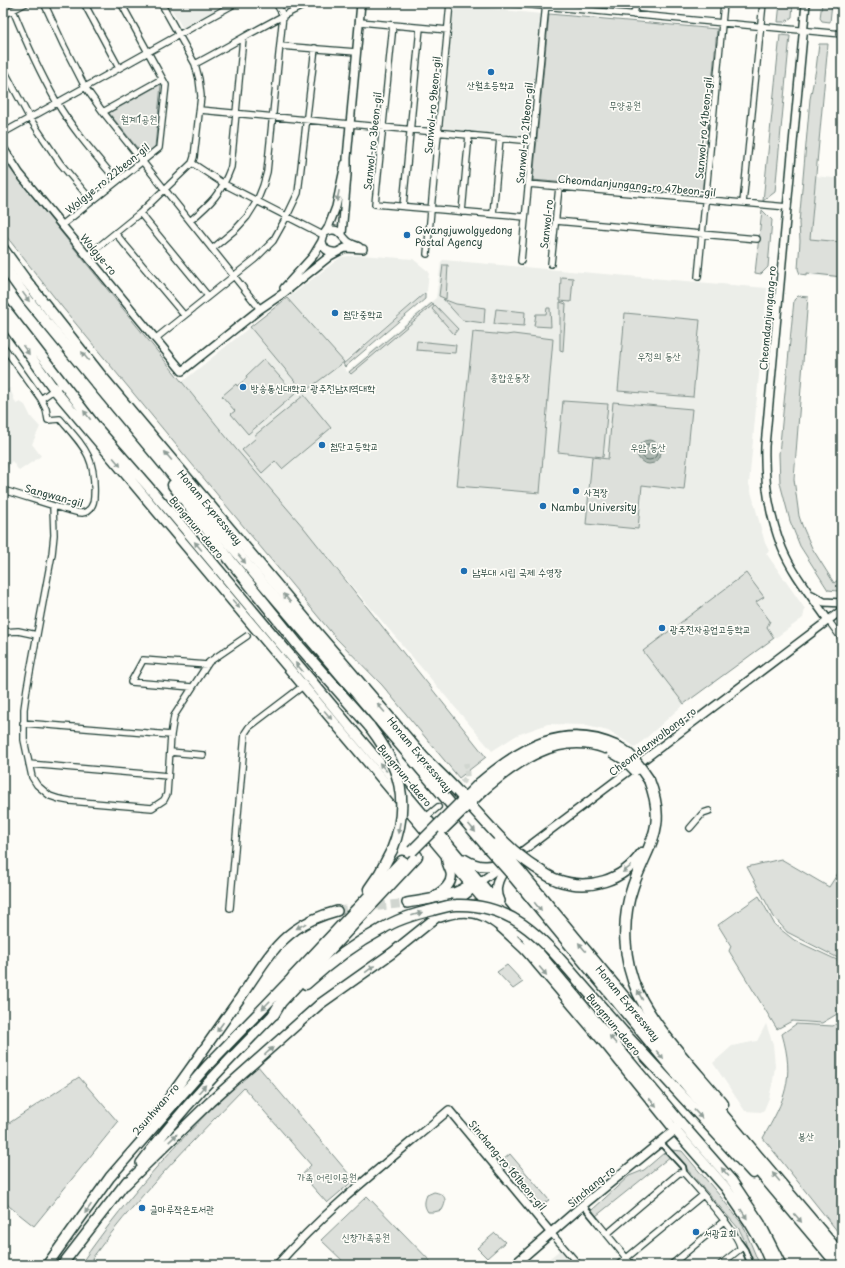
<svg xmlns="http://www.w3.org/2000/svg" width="845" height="1268" viewBox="0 0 845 1268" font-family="'Playpen Sans','Poor Story',sans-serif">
<rect width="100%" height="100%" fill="#fdfcf7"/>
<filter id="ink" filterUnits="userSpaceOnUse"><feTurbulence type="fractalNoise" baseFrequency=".025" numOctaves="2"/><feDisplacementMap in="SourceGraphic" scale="8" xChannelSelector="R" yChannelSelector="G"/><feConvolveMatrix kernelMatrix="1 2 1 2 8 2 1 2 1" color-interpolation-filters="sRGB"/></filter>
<g filter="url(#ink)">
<path fill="#eceee9" d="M168 3H228L184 28 182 27Z
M457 5 541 14 530 134 525 138 442 129 453 9Z
M816 176 842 179V278L807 275Z
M361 255 413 259 429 272 427 291 341 364 347 372 436 298 441 262 443 260 767 288 749 484 765 543 769 551 766 553 805 609 803 618 684 704 635 748 631 744 608 731 583 725 548 724 517 735 492 751 236 449 182 382 250 327 341 257Z
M10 388 16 404 20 402 25 405 31 417 40 427 32 444 41 456 19 471 12 461 3 474V391Z
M766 1024 773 1044 775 1066 773 1081 769 1098 764 1110 761 1112 745 1111 713 1063 732 1046 757 1041Z
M560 1250 572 1265H541Z"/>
<path fill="#dde0db" stroke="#7e8e88" d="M780 3H793L792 17 785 22H778Z
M822 3H832L830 22 822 21 820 18Z
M549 14 717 29 702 195 533 180Z
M780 35 790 36 775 192 763 201Z
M819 44H828L810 239 842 242V277L807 273V275L800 274 798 269 800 241 799 223 810 99 816 69Z
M161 84 155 147 145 155H143L109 113Z
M3 160 236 449 304 528 486 757 459 778 382 685 335 637 62 307 3 232Z
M762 210 772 220 768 267 761 274 755 273Z
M443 265H448L446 299 439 296Z
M561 277 573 278 571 302 560 301Z
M425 293V299L345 367 343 364Z
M798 296 808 297 794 479 799 516 802 525 812 548 834 583 842 577V588L838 591 828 590 800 546 790 521 780 483 779 454 794 300Z
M287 298 344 362 304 392 250 327Z
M443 299 456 304 485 308 484 323 462 320Z
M560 302 566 304 563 351 560 350Z
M432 303 434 304 351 374 349 372Z
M435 305 458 329 454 334 432 309Z
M547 308H550L551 327 534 326 536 314H546Z
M496 309 525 312 524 326 494 324Z
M625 313 700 320 693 397 618 391Z
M473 332 506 335 513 334 553 339 540 493 457 486Z
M417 341 456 345 455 353 416 350Z
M264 359 295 394 248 434 231 414 235 411 222 396 236 384 237 386 247 378 246 376Z
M304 395 331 428 282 469 275 461 262 473 242 450 256 438 254 436Z
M563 401 608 404 603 457 558 452Z
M613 402 692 409 684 490 642 485 638 529 586 524 592 457 608 459Z
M746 573 764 597 756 602 770 621 767 627 774 638 684 704 643 651Z
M781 859 829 887 842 867V960L787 932 774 917 747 867Z
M759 896 775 925 794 940 837 960 842 964V1011L822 1023 792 1021 777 1029 729 951 731 946 718 925Z
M507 965 523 982 513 989 497 972Z
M842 1020V1237L763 1138C785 1099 795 1079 782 1034L796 1024 833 1026Z
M257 1065 354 1180 327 1203 302 1175 311 1165 244 1088C189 1145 133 1201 87 1265H80C130 1192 192 1125 257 1065Z
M79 1077 118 1122 34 1226 10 1207 3 1199V1127Z
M672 1150 682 1151 720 1196 743 1225 758 1261 762 1265H753L745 1241 739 1229 672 1152Z
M664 1153H668L671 1156 596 1216 592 1210 629 1176 644 1170Z
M510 1154 549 1200 541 1205 503 1160Z
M434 1192C445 1194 448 1199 442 1210L434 1212H428C424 1206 424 1202 427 1195Z
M367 1196 434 1265H347L321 1240Z
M495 1233 505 1242 487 1258 477 1248Z"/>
<path fill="#aeb8b1" stroke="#75877f" d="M637 452a12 12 0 1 1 24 0a12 12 0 1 1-24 0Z"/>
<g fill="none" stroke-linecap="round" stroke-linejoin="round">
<path stroke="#586e66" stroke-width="1" d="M641 452a8 8 0 1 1 16 0a8 8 0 1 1-16 0Z"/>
<path stroke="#d1d6d0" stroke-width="5.5" stroke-dasharray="5.5 3" stroke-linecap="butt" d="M438 807 467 777 466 763"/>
<path stroke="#d1d6d0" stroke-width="9" stroke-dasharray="9 4.5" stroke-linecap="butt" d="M337 911 407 903"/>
<g stroke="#1f3d34" stroke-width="8">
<path id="pedestrian" d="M660 1142 683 1167 684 1173
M583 1205 597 1222
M740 1243 745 1250 751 1265"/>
</g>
<g stroke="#1f3d34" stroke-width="8">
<path id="minor" d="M44 3 64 46 85 87 103 112 260 309
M84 3 119 68
M511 3 842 34
M13 10C26 42 39 71 56 101 73 130 96 156 117 181
M3 15 26 3
M634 15 636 3
M360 22 448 30
M393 25 375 204 525 217
M280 46 356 52
M195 64C233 44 270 21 309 3
M3 68 29 117 60 163 92 201
M200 110 532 141
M103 112 162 79
M3 133 236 3
M192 163 224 184 323 235
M528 184 788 207
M743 203 763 3
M403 206 420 28
M462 212 469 135
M140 213 208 296
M493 214 500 138
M190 221C211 203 221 194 231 167L243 38
M556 221 757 239
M62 225 159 148 166 85 121 3
M116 234 184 315
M212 249 236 229 247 217 257 201 263 186 267 172 283 15 276 3
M427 254 450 3
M87 256 140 213 192 163 194 157 201 96 199 79 195 64 161 3
M521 261 546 3
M551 264 559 187
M698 277 724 3
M155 339 255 259 273 241 287 216 298 193 315 48
M3 346 41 399 46 409 48 420 60 419C85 448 96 457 94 497 94 504 90 512 82 513 77 513 70 510 64 509 44 503 23 496 3 490
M41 399 63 383
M53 506 54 535 52 554 27 688 24 709V740L32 777 37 785 44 791 50 796 59 799 70 801 152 808 164 800 167 794 171 735 174 716 209 662 247 636
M828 620 842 639
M3 632 18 631 37 635
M192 687 131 682 143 660 207 665
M23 723 171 735
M170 752 203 755
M29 764 168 776
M426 817 438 807
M690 828 703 813 709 811
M230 908 245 733 249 727 303 686
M597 1222 632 1265
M551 1233 579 1265
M607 1234 673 1178 679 1173H684C695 1186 742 1236 740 1249L720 1265
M618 1265 703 1195
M671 1265 725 1220"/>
</g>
<g stroke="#1f3d34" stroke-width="10">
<path id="tertiary" d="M806 3 765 446C764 480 769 515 782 548 792 573 813 598 828 620
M3 148 19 173 182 371 260 309 285 292 330 256 345 248 363 249
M326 232C337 226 340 234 347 241 350 244 355 245 359 247
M342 234 347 175V158L361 3
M322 241C323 249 328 253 337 252
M284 288 313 256 322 241 324 234 328 228 336 207 345 164
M812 595 824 602 842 603
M516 856 842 610
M477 884 506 863
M277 1265C328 1207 390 1160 449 1110L551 1233"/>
</g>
<g stroke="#1f3d34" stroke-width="11">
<path id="secondary" d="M514 1265 583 1205 679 1127"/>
</g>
<g stroke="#1f3d34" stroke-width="12">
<path id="primary" d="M3 306 98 429 173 515 682 1124 732 1181 760 1223 781 1265
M3 318 54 389 513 935
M464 859C480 869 490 867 507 861
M499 901C492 887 500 874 510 862
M524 948 607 1046 675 1130 725 1187 749 1222 762 1244 771 1265"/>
</g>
<g stroke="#1f3d34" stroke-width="12">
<path id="trunk" d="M435 896C443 891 453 884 451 873 449 865 445 864 447 854
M407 903C428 899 448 898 466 887
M440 917C484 901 499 927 529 953
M153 1120C183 1080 211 1039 240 998 257 974 271 947 295 930 307 921 322 915 337 911
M141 1163C181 1109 227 1062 274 1014
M125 1185 210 1102 320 1004 392 953 474 887
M47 1265 110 1177 207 1066 293 977
M62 1265 127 1181"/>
</g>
<g stroke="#1f3d34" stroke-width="13">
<g id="motorway">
<path id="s1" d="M3 249 24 278 102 377 317 633 430 765"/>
<path d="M3 265 28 300 96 383 260 580 489 849"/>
<path d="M173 485 233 564 299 646 370 727"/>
<path d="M649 780C668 829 648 843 633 886 621 920 623 961 638 993 658 1033 694 1069 723 1104"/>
<path d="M480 783C521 748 564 722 618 747"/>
<path d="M483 790C517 761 558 731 605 748"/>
<path d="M461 801 496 844"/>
<path d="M535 867C542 872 549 877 557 880 589 891 623 881 642 853"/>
<path id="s2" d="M519 870 669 1051 842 1256"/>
<path d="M513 876 665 1060 838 1265"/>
<path d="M369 889 380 873 392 850"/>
<path d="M293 977 402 861"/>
<path d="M306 984C329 963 354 944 382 929"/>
<path d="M274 1014 281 1002 417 856"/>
<path d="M624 1033 753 1173"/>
</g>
</g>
<use href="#pedestrian" stroke="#fdfcf7" stroke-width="4.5"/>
<use href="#minor" stroke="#fdfcf7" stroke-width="5.5"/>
<use href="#tertiary" stroke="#fdfcf7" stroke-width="7"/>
<use href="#secondary" stroke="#fdfcf7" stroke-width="8"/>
<use href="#primary" stroke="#fdfcf7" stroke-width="9"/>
<use href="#trunk" stroke="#fdfcf7" stroke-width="9"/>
<use href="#motorway" stroke="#fdfcf7" stroke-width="10"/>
<g stroke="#1f3d34" stroke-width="13" stroke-linecap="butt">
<path id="motorway-bridge" d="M370 727C400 766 411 802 392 850
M618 747C632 754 640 767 649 780
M612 752 624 759 635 770
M425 759C436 770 448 781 458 792 483 818 504 847 535 867
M443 829 483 790
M496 844 519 870
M489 849 513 876
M412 851 480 783
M382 929C397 919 415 914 433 910 440 908 449 905 456 905 510 903 540 936 572 973 589 993 607 1013 624 1033"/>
</g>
<use href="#motorway-bridge" stroke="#fdfcf7" stroke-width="10"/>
</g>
<defs><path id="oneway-solid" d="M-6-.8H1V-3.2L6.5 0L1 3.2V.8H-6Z"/></defs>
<g fill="#8e9c96">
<use href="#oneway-solid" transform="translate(338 196) rotate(101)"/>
<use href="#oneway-solid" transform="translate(26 297) rotate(54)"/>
<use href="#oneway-solid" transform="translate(26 350) rotate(54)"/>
<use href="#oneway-solid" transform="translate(85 356) rotate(-128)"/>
<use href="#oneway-solid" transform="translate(87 415) rotate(-128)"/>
<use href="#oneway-solid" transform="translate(168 456) rotate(-130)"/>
<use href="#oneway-solid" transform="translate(117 462) rotate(50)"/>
<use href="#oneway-solid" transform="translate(198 546) rotate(-130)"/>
<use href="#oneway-solid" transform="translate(242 559) rotate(50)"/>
<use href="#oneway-solid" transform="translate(287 598) rotate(-130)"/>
<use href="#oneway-solid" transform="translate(236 604) rotate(50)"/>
<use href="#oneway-solid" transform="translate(299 667) rotate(-130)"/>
<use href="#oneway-solid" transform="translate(381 708) rotate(-131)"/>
<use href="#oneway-solid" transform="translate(328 715) rotate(50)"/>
<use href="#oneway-solid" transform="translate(383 767) rotate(-130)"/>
<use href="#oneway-solid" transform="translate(399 828) rotate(101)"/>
<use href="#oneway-solid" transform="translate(472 828) rotate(50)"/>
<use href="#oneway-solid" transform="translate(627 869) rotate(142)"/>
<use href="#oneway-solid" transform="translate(538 907) rotate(51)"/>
<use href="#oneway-solid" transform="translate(417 914) rotate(-17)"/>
<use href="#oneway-solid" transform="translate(301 926) rotate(151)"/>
<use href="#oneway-solid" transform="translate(582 947) rotate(-130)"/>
<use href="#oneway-solid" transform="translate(370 969) rotate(-36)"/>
<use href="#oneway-solid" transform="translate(543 971) rotate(50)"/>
<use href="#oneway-solid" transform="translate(640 995) rotate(-117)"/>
<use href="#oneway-solid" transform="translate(266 1005) rotate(134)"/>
<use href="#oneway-solid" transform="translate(220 1027) rotate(125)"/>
<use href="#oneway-solid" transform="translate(613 1040) rotate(-130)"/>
<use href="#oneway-solid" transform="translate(269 1051) rotate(-42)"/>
<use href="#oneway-solid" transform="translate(660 1055) rotate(50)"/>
<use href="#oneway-solid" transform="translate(202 1089) rotate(-48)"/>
<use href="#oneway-solid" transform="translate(653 1103) rotate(51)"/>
<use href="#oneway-solid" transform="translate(698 1114) rotate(47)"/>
<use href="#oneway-solid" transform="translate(173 1138) rotate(-44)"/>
<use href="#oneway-solid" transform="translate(725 1172) rotate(-131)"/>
<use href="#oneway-solid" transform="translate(776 1177) rotate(-130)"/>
<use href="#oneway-solid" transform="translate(88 1209) rotate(125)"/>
<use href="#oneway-solid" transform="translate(744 1214) rotate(56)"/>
<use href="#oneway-solid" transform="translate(798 1218) rotate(50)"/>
</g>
</g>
<g fill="#1f6fb2" stroke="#fdfcf7" stroke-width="1.5">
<circle cx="491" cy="72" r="4"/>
<circle cx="407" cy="235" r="4"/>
<circle cx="335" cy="313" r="4"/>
<circle cx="243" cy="387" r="4"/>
<circle cx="322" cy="445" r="4"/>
<circle cx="576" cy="491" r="4"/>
<circle cx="543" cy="506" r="4"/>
<circle cx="464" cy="571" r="4"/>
<circle cx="662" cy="628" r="4"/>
<circle cx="142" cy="1208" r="4"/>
<circle cx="696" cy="1232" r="4"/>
</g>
<g text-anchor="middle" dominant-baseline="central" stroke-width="3.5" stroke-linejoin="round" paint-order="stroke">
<g font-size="10" fill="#1f3d34" stroke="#fdfcf7" text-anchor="start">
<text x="491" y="84" text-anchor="middle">산월초등학교</text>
<text x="415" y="229">Gwangjuwolgyedong<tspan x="415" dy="12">Postal Agency</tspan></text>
<text x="343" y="313">첨단중학교</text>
<text x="251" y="387">방송통신대학교 광주전남지역대학</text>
<text x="330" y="445">첨단고등학교</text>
<text x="584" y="491">사격장</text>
<text x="551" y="506">Nambu University</text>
<text x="472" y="571">남부대 시립 국제 수영장</text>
<text x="670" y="628">광주전자공업고등학교</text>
<text x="150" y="1208">글마루작은도서관</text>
<text x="704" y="1232">서광교회</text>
</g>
<g font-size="10" fill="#455e55" stroke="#fdfcf7">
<text x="625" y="104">무양공원</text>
<text x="139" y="118">월계1공원</text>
<text x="659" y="355">우정의 동산</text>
<text x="510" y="376">종합운동장</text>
<text x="648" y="446">우암 동산</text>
<text x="806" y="1135">봉산</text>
<text x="327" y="1176">가족 어린이공원</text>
<text x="366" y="1236">신창가족공원</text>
</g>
<g font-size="10" fill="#1f3d34" stroke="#fdfcf7">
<text transform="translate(432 105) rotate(-85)">Sanwol-ro 9beon-gil</text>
<text transform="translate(703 128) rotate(-85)">Sanwol-ro 41beon-gil</text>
<text transform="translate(524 133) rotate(-85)">Sanwol-ro 21beon-gil</text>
<text transform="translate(372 141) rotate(-84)">Sanwol-ro 3beon-gil</text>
<text transform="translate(107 178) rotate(-39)">Wolgye-ro 22beon-gil</text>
<text transform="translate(637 185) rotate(5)">Cheomdanjungang-ro 47beon-gil</text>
<text transform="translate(546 224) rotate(-84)">Sanwol-ro</text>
<text transform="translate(99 254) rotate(50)">Wolgye-ro</text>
<text transform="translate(767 318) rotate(-85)">Cheomdanjungang-ro</text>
<text transform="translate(54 495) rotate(15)">Sangwan-gil</text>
<text stroke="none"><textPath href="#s1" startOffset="331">Honam Expressway</textPath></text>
<text transform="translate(197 527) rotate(50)">Bungmun-daero</text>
<text transform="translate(652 741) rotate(-37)">Cheomdanwolbong-ro</text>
<text transform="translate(420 754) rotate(50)">Honam Expressway</text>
<text transform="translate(405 775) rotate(50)">Bungmun-daero</text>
<text stroke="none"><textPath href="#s2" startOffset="172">Honam Expressway</textPath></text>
<text transform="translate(614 1024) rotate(50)">Bungmun-daero</text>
<text transform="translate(155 1109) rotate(-49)">2sunhwan-ro</text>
<text transform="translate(508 1165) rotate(50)">Sinchang-ro 161beon-gil</text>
<text transform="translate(591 1186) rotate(-40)">Sinchang-ro</text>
</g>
</g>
<rect width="845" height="1268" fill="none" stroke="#fdfcf7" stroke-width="16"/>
<rect x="8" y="8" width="829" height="1252" fill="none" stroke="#1f3d34" stroke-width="1.5" filter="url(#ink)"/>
</svg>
